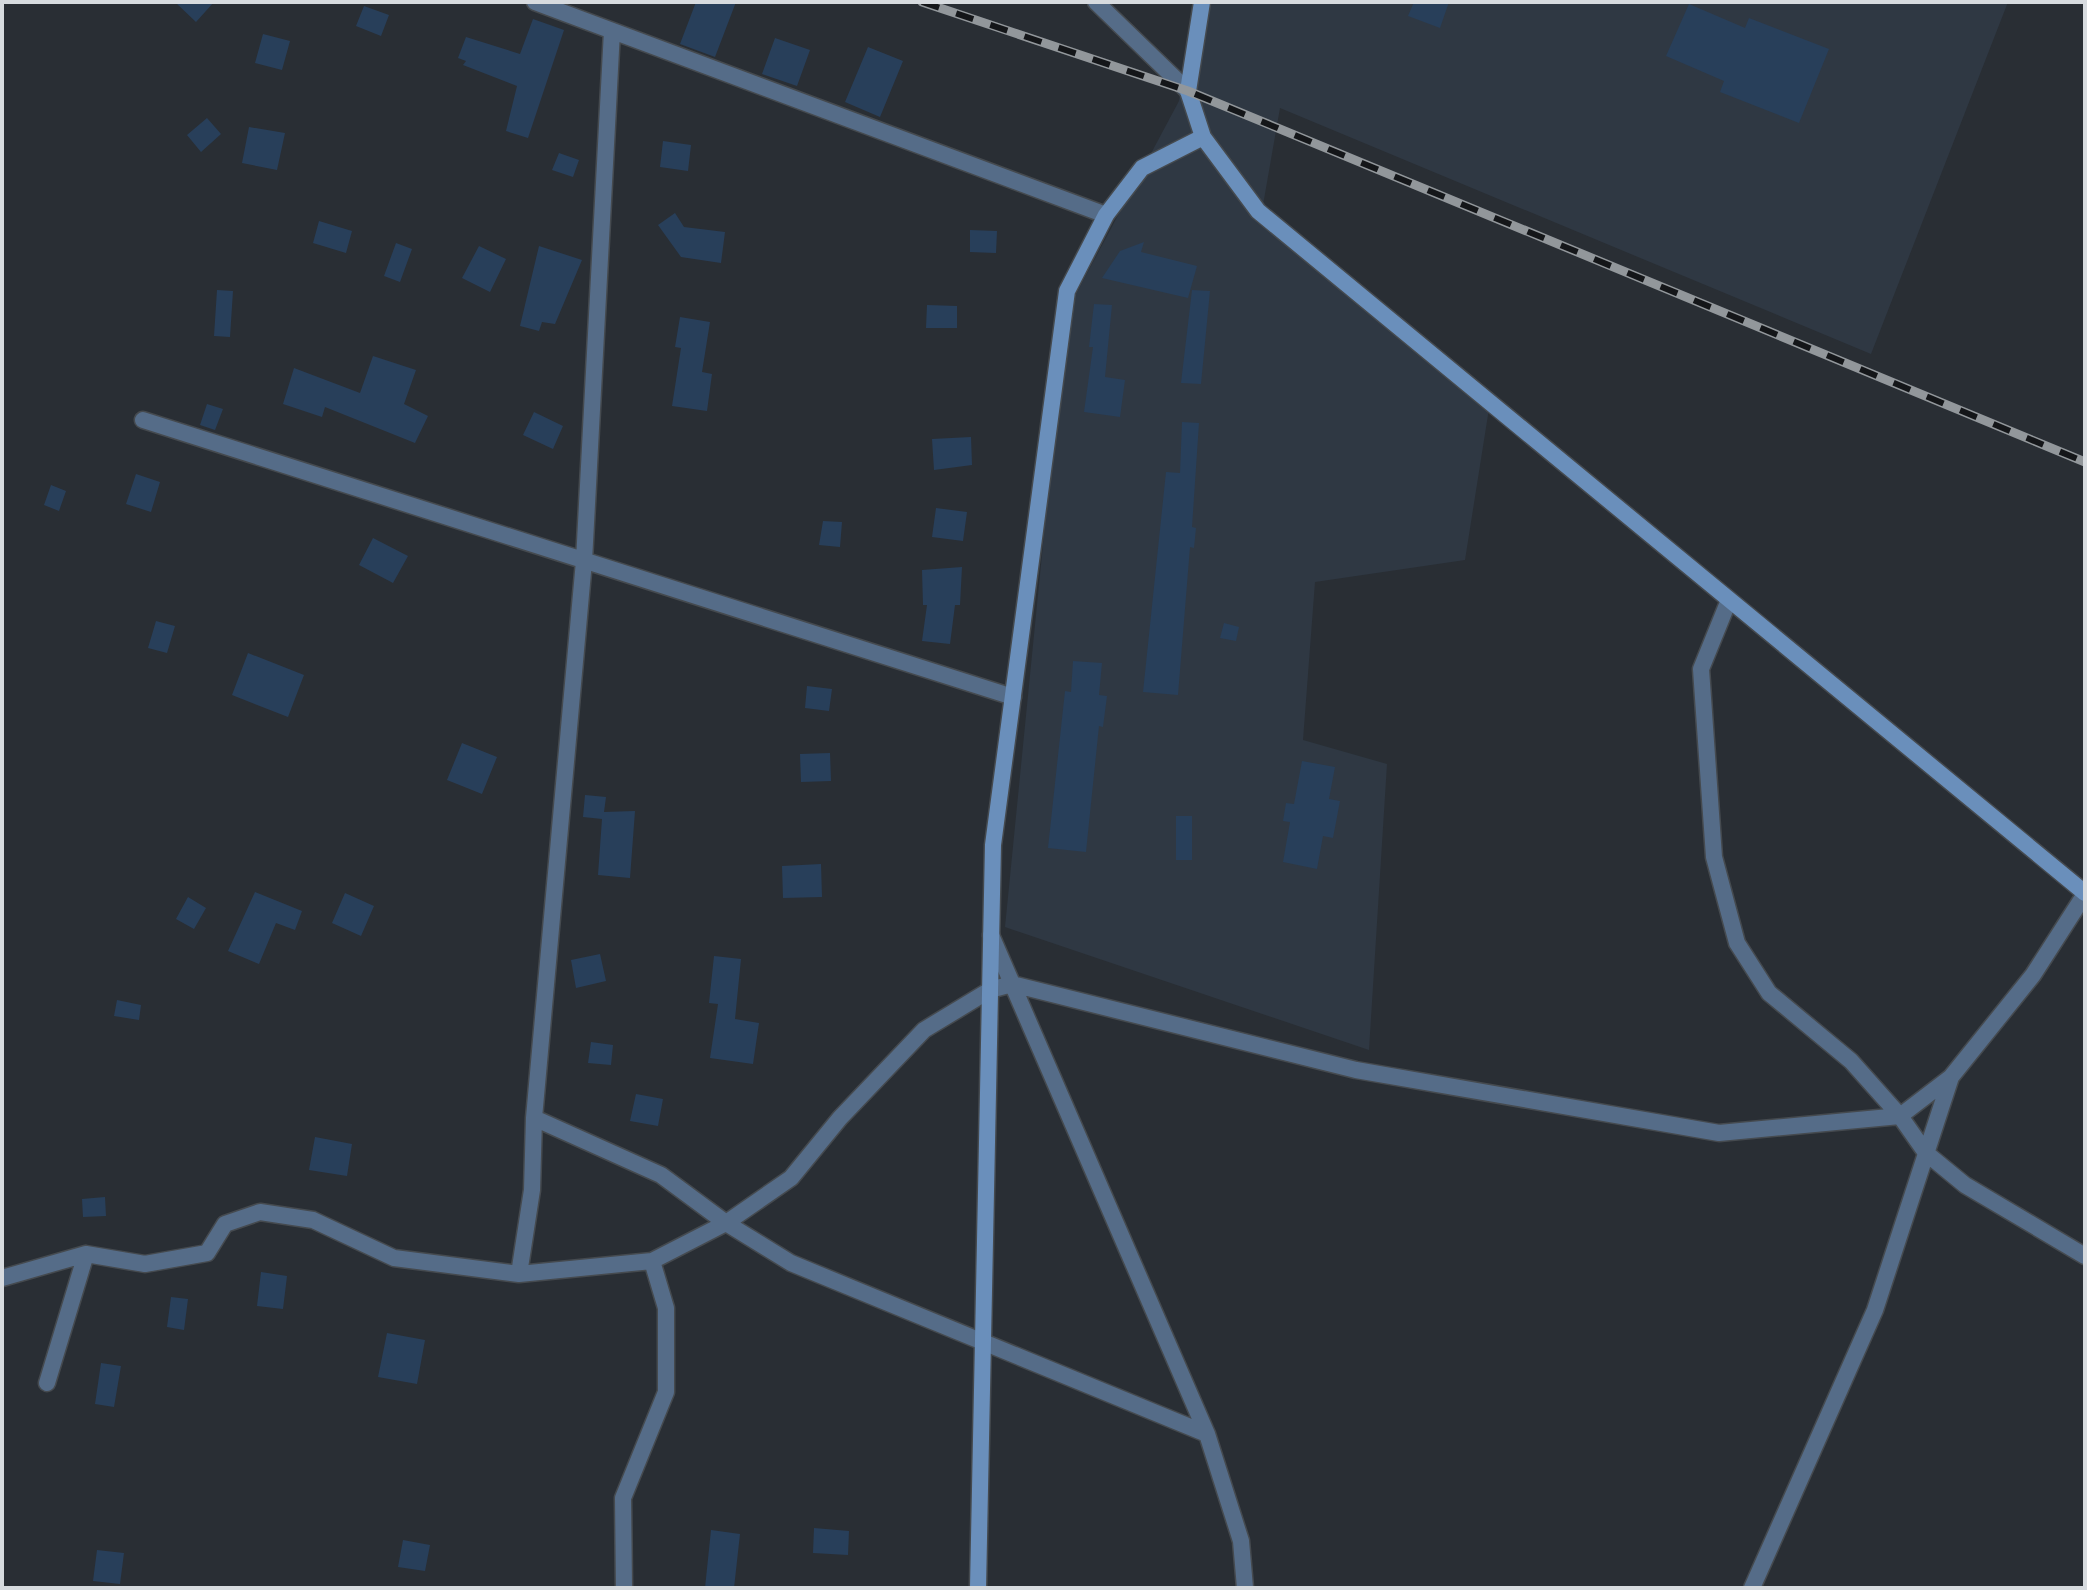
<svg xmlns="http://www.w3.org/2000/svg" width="2087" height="1590" viewBox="0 0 2087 1590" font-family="Cabin,sans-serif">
<rect width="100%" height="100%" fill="#292e34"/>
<path fill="#2f3843" d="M1194 2H2008L1871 354 1280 108 1263 205 1491 396 1465 560 1315 582 1303 740 1387 764 1369 1050 1005 927 1047 504 1076 294 1179 101Z"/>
<path fill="#283f5a" d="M175 2H214L196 22Z
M696 2H736L715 57 680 44Z
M1414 2H1449L1440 28 1408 16Z
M1689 4 1745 28 1749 18 1829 49 1799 123 1720 92 1724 81 1666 56Z
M364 6 389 15 381 36 356 26Z
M533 19 564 30 528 138 506 131 517 86 463 65 466 61 458 58 466 37 520 54Z
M263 34 290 41 282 70 255 63Z
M775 38 810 50 797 86 762 74Z
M868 47 903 61 880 117 845 102Z
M207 118 221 134 201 152 187 135Z
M249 127 285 133 277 170 242 163Z
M663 141 691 145 688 171 660 167Z
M559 153 579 160 573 177 552 170Z
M675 213 684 227 725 232 721 263 681 257 658 225Z
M319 221 352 231 346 253 313 243Z
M970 230 997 231 996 253 970 252Z
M1144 242 1141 252 1197 266 1188 298 1102 278 1120 251Z
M396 243 412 249 400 282 384 276Z
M479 246 506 259 490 292 462 278Z
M539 246 582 260 555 324 542 322 539 331 520 326Z
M217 290 233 291 230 337 214 336Z
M1192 290 1210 291 1201 384 1181 383Z
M1094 304 1112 305 1105 377 1125 380 1120 417 1084 412 1093 347H1089Z
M927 305 957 306V328H926Z
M680 317 710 322 702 372 712 374 707 411 672 406 681 348 675 347Z
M373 356 416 370 404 404 428 416 415 443 325 407 322 417 283 404 294 368 360 393Z
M207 404 223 409 215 430 200 425Z
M534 412 563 426 553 449 523 435Z
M1182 422 1199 423 1192 527 1196 528 1194 548 1190 547 1178 695 1143 692 1166 472 1180 473Z
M971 437 972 465 934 470 932 439Z
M136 474 160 482 151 512 126 504Z
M51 485 66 491 59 511 44 505Z
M936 508 967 512 963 541 932 537Z
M823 521 842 522 840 547 819 545Z
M373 538 408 556 393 583 359 565Z
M962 567 960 605H955L950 644 922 641 927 605H923L922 570Z
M156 621 175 626 167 653 148 648Z
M1224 623 1239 627 1236 641 1220 638Z
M248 653 304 675 288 717 232 695Z
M1073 661 1102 663 1099 695 1107 696 1103 727 1099 726 1086 852 1048 848 1065 691 1071 692Z
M807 686 832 689 829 711 805 708Z
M462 743 497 757 482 794 447 780Z
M830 753 831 781 801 782 800 754Z
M1302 761 1335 767 1329 799 1340 801 1333 838 1323 836 1317 869 1283 862 1290 822 1283 821 1286 803 1294 804Z
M585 795 606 797 604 812 635 811 630 878 598 875 602 819 583 817Z
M1176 816H1192V860H1176Z
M821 864 822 897 783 898 782 866Z
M255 892 302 911 295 930 276 923 259 964 228 951Z
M345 893 374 906 361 936 332 923Z
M188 897 206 908 194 929 176 919Z
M600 954 606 981 576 988 571 960Z
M714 956 741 959 735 1019 759 1023 753 1064 710 1058 718 1004 709 1003Z
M117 1000 141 1005 139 1020 114 1016Z
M591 1042 613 1045 611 1065 588 1063Z
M636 1094 663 1099 658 1126 630 1121Z
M315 1137 352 1144 347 1176 309 1170Z
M105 1197 106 1216 83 1217 82 1199Z
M261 1272 287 1276 283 1309 257 1306Z
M171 1297 188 1299 184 1330 167 1327Z
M387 1333 425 1340 417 1384 378 1377Z
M101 1363 121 1366 114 1407 95 1404Z
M814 1528 849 1531 848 1555 813 1553Z
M711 1530 740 1534 734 1588H705Z
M403 1540 430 1545 425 1571 398 1567Z
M97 1550 124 1553 120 1584 93 1581Z"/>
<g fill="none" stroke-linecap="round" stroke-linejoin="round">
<g stroke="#454a4f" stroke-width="19">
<path id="minor" d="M535 2 1106 215
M1096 2 1188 91
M143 420 1013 697
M1729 600 1701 669 1714 857 1737 943 1769 993 1851 1061 1900 1116 1926 1153 1965 1185 2085 1256
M991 935 1207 1434 1241 1541 1245 1588
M534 1118 661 1175 726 1223 791 1263 1207 1434
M519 1274 532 1190 534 1118 584 561 612 31
M2 1278 86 1254 145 1264 207 1253 225 1224 260 1212 313 1220 394 1258 519 1274 652 1261 726 1223 791 1178 840 1118 924 1030 990 990 1012 984 1356 1070 1719 1133 1900 1116 1951 1077 2033 975 2085 894
M47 1383 86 1254
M624 1588 623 1498 666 1392V1308L652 1261
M1752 1588 1875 1310 1951 1077"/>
</g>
<g stroke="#454a4f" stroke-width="19">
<path id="secondary" d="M1202 2 1188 91 1203 137 1258 211 2085 893
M978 1588 993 845 1067 291 1106 215 1142 168 1203 137"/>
</g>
<use href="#minor" stroke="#556c88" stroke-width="16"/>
<use href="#secondary" stroke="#6a8fbb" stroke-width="16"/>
<g stroke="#92979b" stroke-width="9">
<path id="rail" d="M922 2 1188 91 2085 462"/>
</g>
<use href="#rail" stroke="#141619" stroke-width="6" stroke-dasharray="18" stroke-linecap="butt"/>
</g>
<rect width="2087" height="1590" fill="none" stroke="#d7dbdf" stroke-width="8"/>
</svg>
